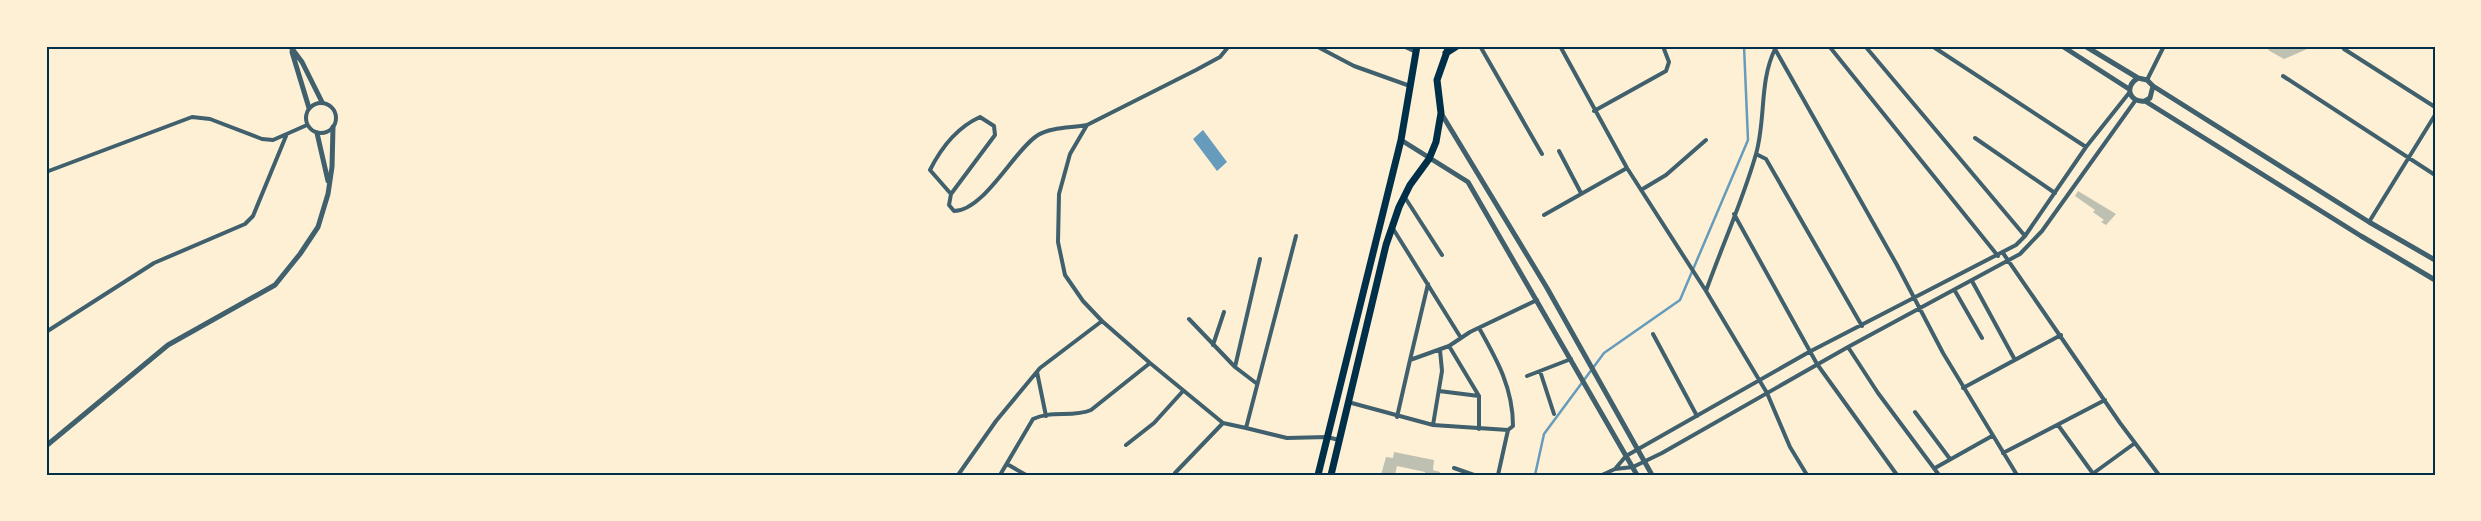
<svg xmlns="http://www.w3.org/2000/svg" width="2481" height="521" viewBox="0 0 2481 521" font-family="'Open Sans',sans-serif">
<rect width="100%" height="100%" fill="#fdf0d5"/>
<path fill="#669bbc" d="M1203 130 1227 162 1217 171 1193 139Z"/>
<g fill="none" stroke-linecap="round" stroke-linejoin="round">
<path stroke="#669bbc" stroke-width="2.5" d="M1535 475 1544 434 1604 353 1680 300 1748 140 1744 46"/>
</g>
<path fill="#bec0b2" d="M2271 46H2314L2284 59 2268 50Z
M2078 191 2116 214 2106 225 2101 222 2104 220 2093 212 2095 210 2075 196Z
M1394 452 1434 460 1433 470 1440 472 1439 475H1425V472L1397 466 1395 475H1381L1386 457 1393 458Z"/>
<g fill="none" stroke-linecap="round" stroke-linejoin="round">
<path stroke="#3f606c" stroke-width="4" d="M1316 46 1354 66 1410 86
M1403 46 1416 52
M1480 46 1542 154
M1560 46 1627 168 1706 291 1767 393 1790 447 1807 475
M1829 46 1998 256
M1865 46 2025 236
M1932 46 2086 147
M2344 49 2435 107
M2283 76 2435 175
M2147 80 2164 46
M306 118a15 15 0 1 1 30 0a15 15 0 1 1-30 0Z
M1594 111 1666 71 1669 62 1664 49
M1087 125 1196 70 1220 57 1229 46
M1975 138 2055 193
M1559 151 1581 193
M1756 154 1766 159 1862 326
M46 172 192 117 210 119 262 139 273 140 307 125
M1641 190 1666 175 1706 140
M951 194 930 170C941 148 958 127 980 117L994 126 995 135 951 194 949 205 954 211C984 211 1014 150 1038 135 1051 127 1072 128 1087 125L1070 154 1059 194 1058 242 1065 275 1083 301 1102 321 1150 363 1223 423 1246 428 1296 236
M1404 196 1442 255
M1734 214 1817 364 1897 475
M1544 215 1627 168
M2369 222 2435 115
M1392 227 1461 338
M2003 253 2120 423 2159 475
M1972 281 2015 360
M1706 291C1722 246 1743 200 1756 154 1766 119 1759 82 1775 49L1897 265 1943 353 2017 475
M1955 291 1982 338
M1189 319 1235 367 1256 383
M1479 328C1497 360 1513 388 1513 426L1508 430
M46 332 154 263 245 224 253 216 286 136
M1653 334 1697 416
M1213 345 1224 312
M1449 346 1470 332 1537 300
M1848 347 1878 393 1939 475
M1410 360 1428 284
M1235 367 1260 259
M1540 371 1554 414
M1037 372 1046 416
M1527 376 1571 359
M1963 388 2061 335
M1439 391 1479 396
M1348 402 1433 425 1508 430 1498 475
M1915 412 1950 459
M1397 417 1410 360 1449 346 1479 396V429
M1433 425 1442 371 1440 350
M2058 425 2094 475
M1246 428 1287 438 1327 437 1339 440
M1126 445 1154 423 1183 391
M2003 453 2105 400
M1007 464 1026 475
M1454 468 1474 475
M1935 468 1992 436
M1615 469 1626 456 1809 352 2016 245 2025 236 2086 147 2129 93
M1175 473 1223 423
M958 475 996 421 1040 368 1102 321
M1000 475 1033 419C1051 410 1073 418 1091 410L1150 363
M1602 475 1615 469 1633 467 1662 453 1848 347 2020 254 2042 231 2135 101
M2091 475 2135 443"/>
<path stroke="#3f606c" stroke-width="5" d="M290 46 302 62 322 102
M2062 46 2129 89
M2085 46 2138 78
M292 52 309 108
M2153 86 2369 222 2435 260
M2145 101 2150 98 2153 86 2147 80 2138 78C2124 86 2129 103 2145 101L2361 236 2435 280
M1441 113 1547 288 1652 475
M317 133 328 181
M1401 140 1468 182 1637 475
M46 446 168 345 275 285 300 254 318 227 328 194 332 167 333 127"/>
<path stroke="#003049" stroke-width="7" d="M1446 53 1457 46
M1318 475 1401 140 1417 46
M1331 475 1386 245 1399 207 1410 185 1429 159 1436 142 1441 113 1437 80 1449 46"/>
</g>
<rect width="2481" height="521" fill="none" stroke="#fdf0d5" stroke-width="95"/>
<rect x="48" y="48" width="2386" height="426" fill="none" stroke="#003049" stroke-width="2"/>
</svg>
